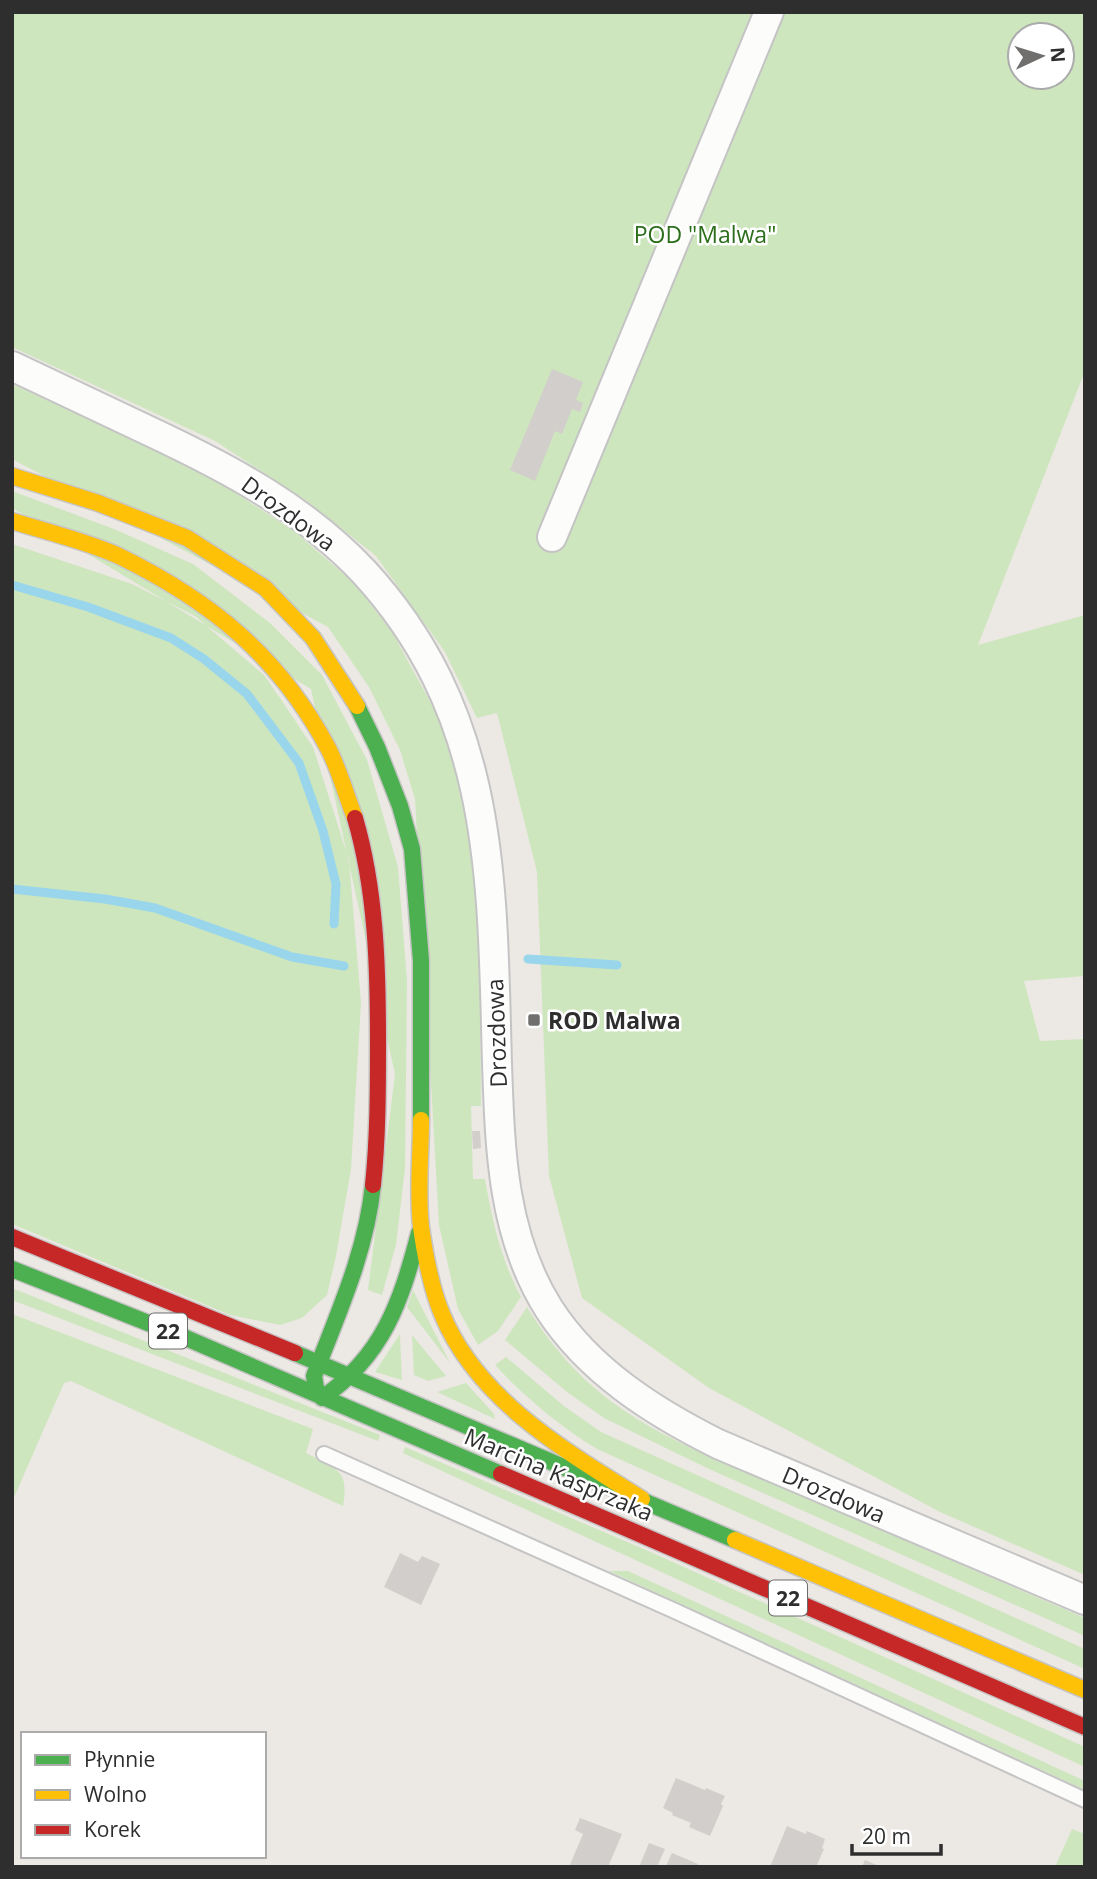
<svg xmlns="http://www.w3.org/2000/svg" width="1097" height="1879" viewBox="0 0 1097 1879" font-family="'Open Sans',sans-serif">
<rect width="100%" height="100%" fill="#ece8e4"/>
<path fill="#cee6be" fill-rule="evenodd" d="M12 12H1085V371L978 645 1085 615V976L1024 981 1040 1041 1085 1039V1575L940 1512 709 1388 582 1298 549 1176 537 872 497 713 477 718 445 652 376 556 307 501 215 441 12 347ZM1020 35H1062V77H1020Z
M12 384 208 475 294 531 354 583 392 632 432 705 461 777 475 862 480 987 481 1106H471L473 1179H485C492 1220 501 1260 521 1297L498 1331 478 1345 458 1309 439 1225 415 799 400 750 369 687 328 627 12 459Z
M12 491 114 529 193 564 270 623 322 675 367 760 398 867 407 981 405 1168 396 1245 382 1295 368 1290 395 1074 311 689 12 508Z
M12 544 132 584 195 616 265 676 313 747 349 860 361 1003 351 1169 336 1256 327 1295 302 1318 280 1325 230 1315 12 1224Z
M12 1288 380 1435 378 1441 12 1300Z
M413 1290 450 1363 407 1307Z
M527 1307C578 1390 636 1424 722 1462L1085 1618V1636L709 1469 604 1418 567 1392 505 1340Z
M12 1314 313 1429 306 1453C335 1468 350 1469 343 1506L71 1381 64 1383 12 1502Z
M400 1334 402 1380 375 1372Z
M412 1335 446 1376 428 1381 414 1375Z
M506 1357 564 1406 601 1432 1085 1649V1669L597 1449C559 1426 525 1397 495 1365Z
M466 1383 494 1414 495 1419 437 1392Z
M405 1447 646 1550 1085 1747V1767L403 1453Z
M609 1571H628L1085 1781V1790Z
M1072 1829 1085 1834V1867H1055Z"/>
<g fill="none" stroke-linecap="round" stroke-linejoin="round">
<path stroke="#99d6ec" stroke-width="9" d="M12 585 88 607 171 638 204 659 247 694 299 763 323 831 336 884 334 924
M12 889 105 899 155 908 292 957 344 966
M528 959 617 965"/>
</g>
<path fill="#d1cecb" d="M552 369 583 382 576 400 583 403 580 412 572 409 562 434 555 431 535 481 510 470Z
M472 1131H480L481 1148 473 1149Z
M400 1553 418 1562 422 1556 440 1564 421 1605 384 1587Z
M676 1778 705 1790 706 1788 725 1796 721 1804 723 1806 710 1836 689 1827 691 1823 672 1815 673 1813 663 1808Z
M580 1818 622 1834 608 1867H569L583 1834 575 1830Z
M787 1826 806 1834 807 1831 825 1839 822 1848 824 1849 816 1867H770Z
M649 1843 665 1849 657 1867H639Z
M672 1853 698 1864 697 1867 666 1866Z
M865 1860 881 1867H862Z"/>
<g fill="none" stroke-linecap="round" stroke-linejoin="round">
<g stroke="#c5c4c5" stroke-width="18">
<path id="lane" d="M324 1454 675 1611 1085 1800"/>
</g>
<g stroke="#c5c4c5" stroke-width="32">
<path id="street" d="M12 366C57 387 102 409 147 430 226 467 303 507 364 572 496 716 492 881 497 1064 500 1149 502 1235 549 1309 589 1371 654 1412 718 1444L1085 1600
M552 537 769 12"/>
</g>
<g stroke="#c6c5c4" stroke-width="19">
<path id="fast" d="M357 706 377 747 400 806 412 849 421 961V1120
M373 1185C366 1253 338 1313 314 1376L316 1388 322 1398C383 1356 401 1302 419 1233
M12 1269 186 1338 501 1474
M295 1353 735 1540"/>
</g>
<g stroke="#c6c5c4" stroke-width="19">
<path id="slow" d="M12 476 98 503 187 538 265 588 313 638 357 706
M12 521C44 531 89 542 119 556 211 601 279 656 328 748 339 769 346 795 355 818
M421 1120C421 1154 417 1193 421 1227 425 1255 431 1288 442 1314 477 1400 567 1452 642 1499
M735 1540 1085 1690"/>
</g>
<g stroke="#c6c5c4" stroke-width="19">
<path id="jam" d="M355 818C376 890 378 966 378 1041 378 1089 378 1137 373 1185
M12 1237 295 1353
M501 1474 1085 1727"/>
</g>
<use href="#lane" stroke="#fcfcfb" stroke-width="14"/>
<use href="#street" stroke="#fcfcfb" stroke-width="28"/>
<use href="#fast" stroke="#4caf50" stroke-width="16"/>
<use href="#slow" stroke="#ffc107" stroke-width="16"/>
<use href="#jam" stroke="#c62828" stroke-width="16"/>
</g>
<rect fill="#706f6e" stroke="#fff" stroke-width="2.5" x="527" y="1013" width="14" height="14" rx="3.5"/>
<g text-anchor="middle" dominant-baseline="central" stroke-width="5" stroke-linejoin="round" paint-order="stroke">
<g fill="#fff" stroke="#6d6d6d" stroke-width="2">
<rect x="149" y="1313.5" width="38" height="35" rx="5"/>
<rect x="769" y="1580.5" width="38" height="35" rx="5"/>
</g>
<g font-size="21" font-weight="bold" fill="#2e2e2e">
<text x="168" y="1331">22</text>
<text x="788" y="1598">22</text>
</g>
<g font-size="23" fill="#2c6e1b" stroke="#fff">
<text x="705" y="234">POD "Malwa"</text>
</g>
<g font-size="23" fill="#2e2e2e" stroke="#fff">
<text transform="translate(289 513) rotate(36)">Drozdowa</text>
<text transform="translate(496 1033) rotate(-92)">Drozdowa</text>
<text transform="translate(559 1474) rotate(23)">Marcina Kasprzaka</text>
<text transform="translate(834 1494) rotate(23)">Drozdowa</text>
</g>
<g font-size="23" font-weight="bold" fill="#2e2e2e" stroke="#fff" text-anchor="start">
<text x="548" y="1020">ROD Malwa</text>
</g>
</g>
<rect width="1097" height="1879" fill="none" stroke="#2e2e2e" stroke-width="28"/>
<rect x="21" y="1732" width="245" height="126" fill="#ffffff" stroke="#ababab" stroke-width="2"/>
<rect x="35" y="1755" width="35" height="10" fill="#4caf50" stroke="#ababab" stroke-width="2"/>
<text x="84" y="1767" font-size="21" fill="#2e2e2e">Płynnie</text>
<rect x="35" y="1790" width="35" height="10" fill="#ffc107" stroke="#ababab" stroke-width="2"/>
<text x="84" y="1802" font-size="21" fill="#2e2e2e">Wolno</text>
<rect x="35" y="1825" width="35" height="10" fill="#c62828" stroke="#ababab" stroke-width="2"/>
<text x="84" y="1837" font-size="21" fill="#2e2e2e">Korek</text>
<g transform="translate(1041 56) rotate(86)"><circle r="33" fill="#ffffff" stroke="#ababab" stroke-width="2"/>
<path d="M0-5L12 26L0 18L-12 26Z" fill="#706f6e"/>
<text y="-10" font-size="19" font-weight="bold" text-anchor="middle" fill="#2e2e2e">N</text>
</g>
<path d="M852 1844v10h89v-10" fill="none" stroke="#2e2e2e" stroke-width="3.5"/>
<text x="862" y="1844" font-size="21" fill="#2e2e2e" stroke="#ffffff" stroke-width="5" paint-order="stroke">20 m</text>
</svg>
